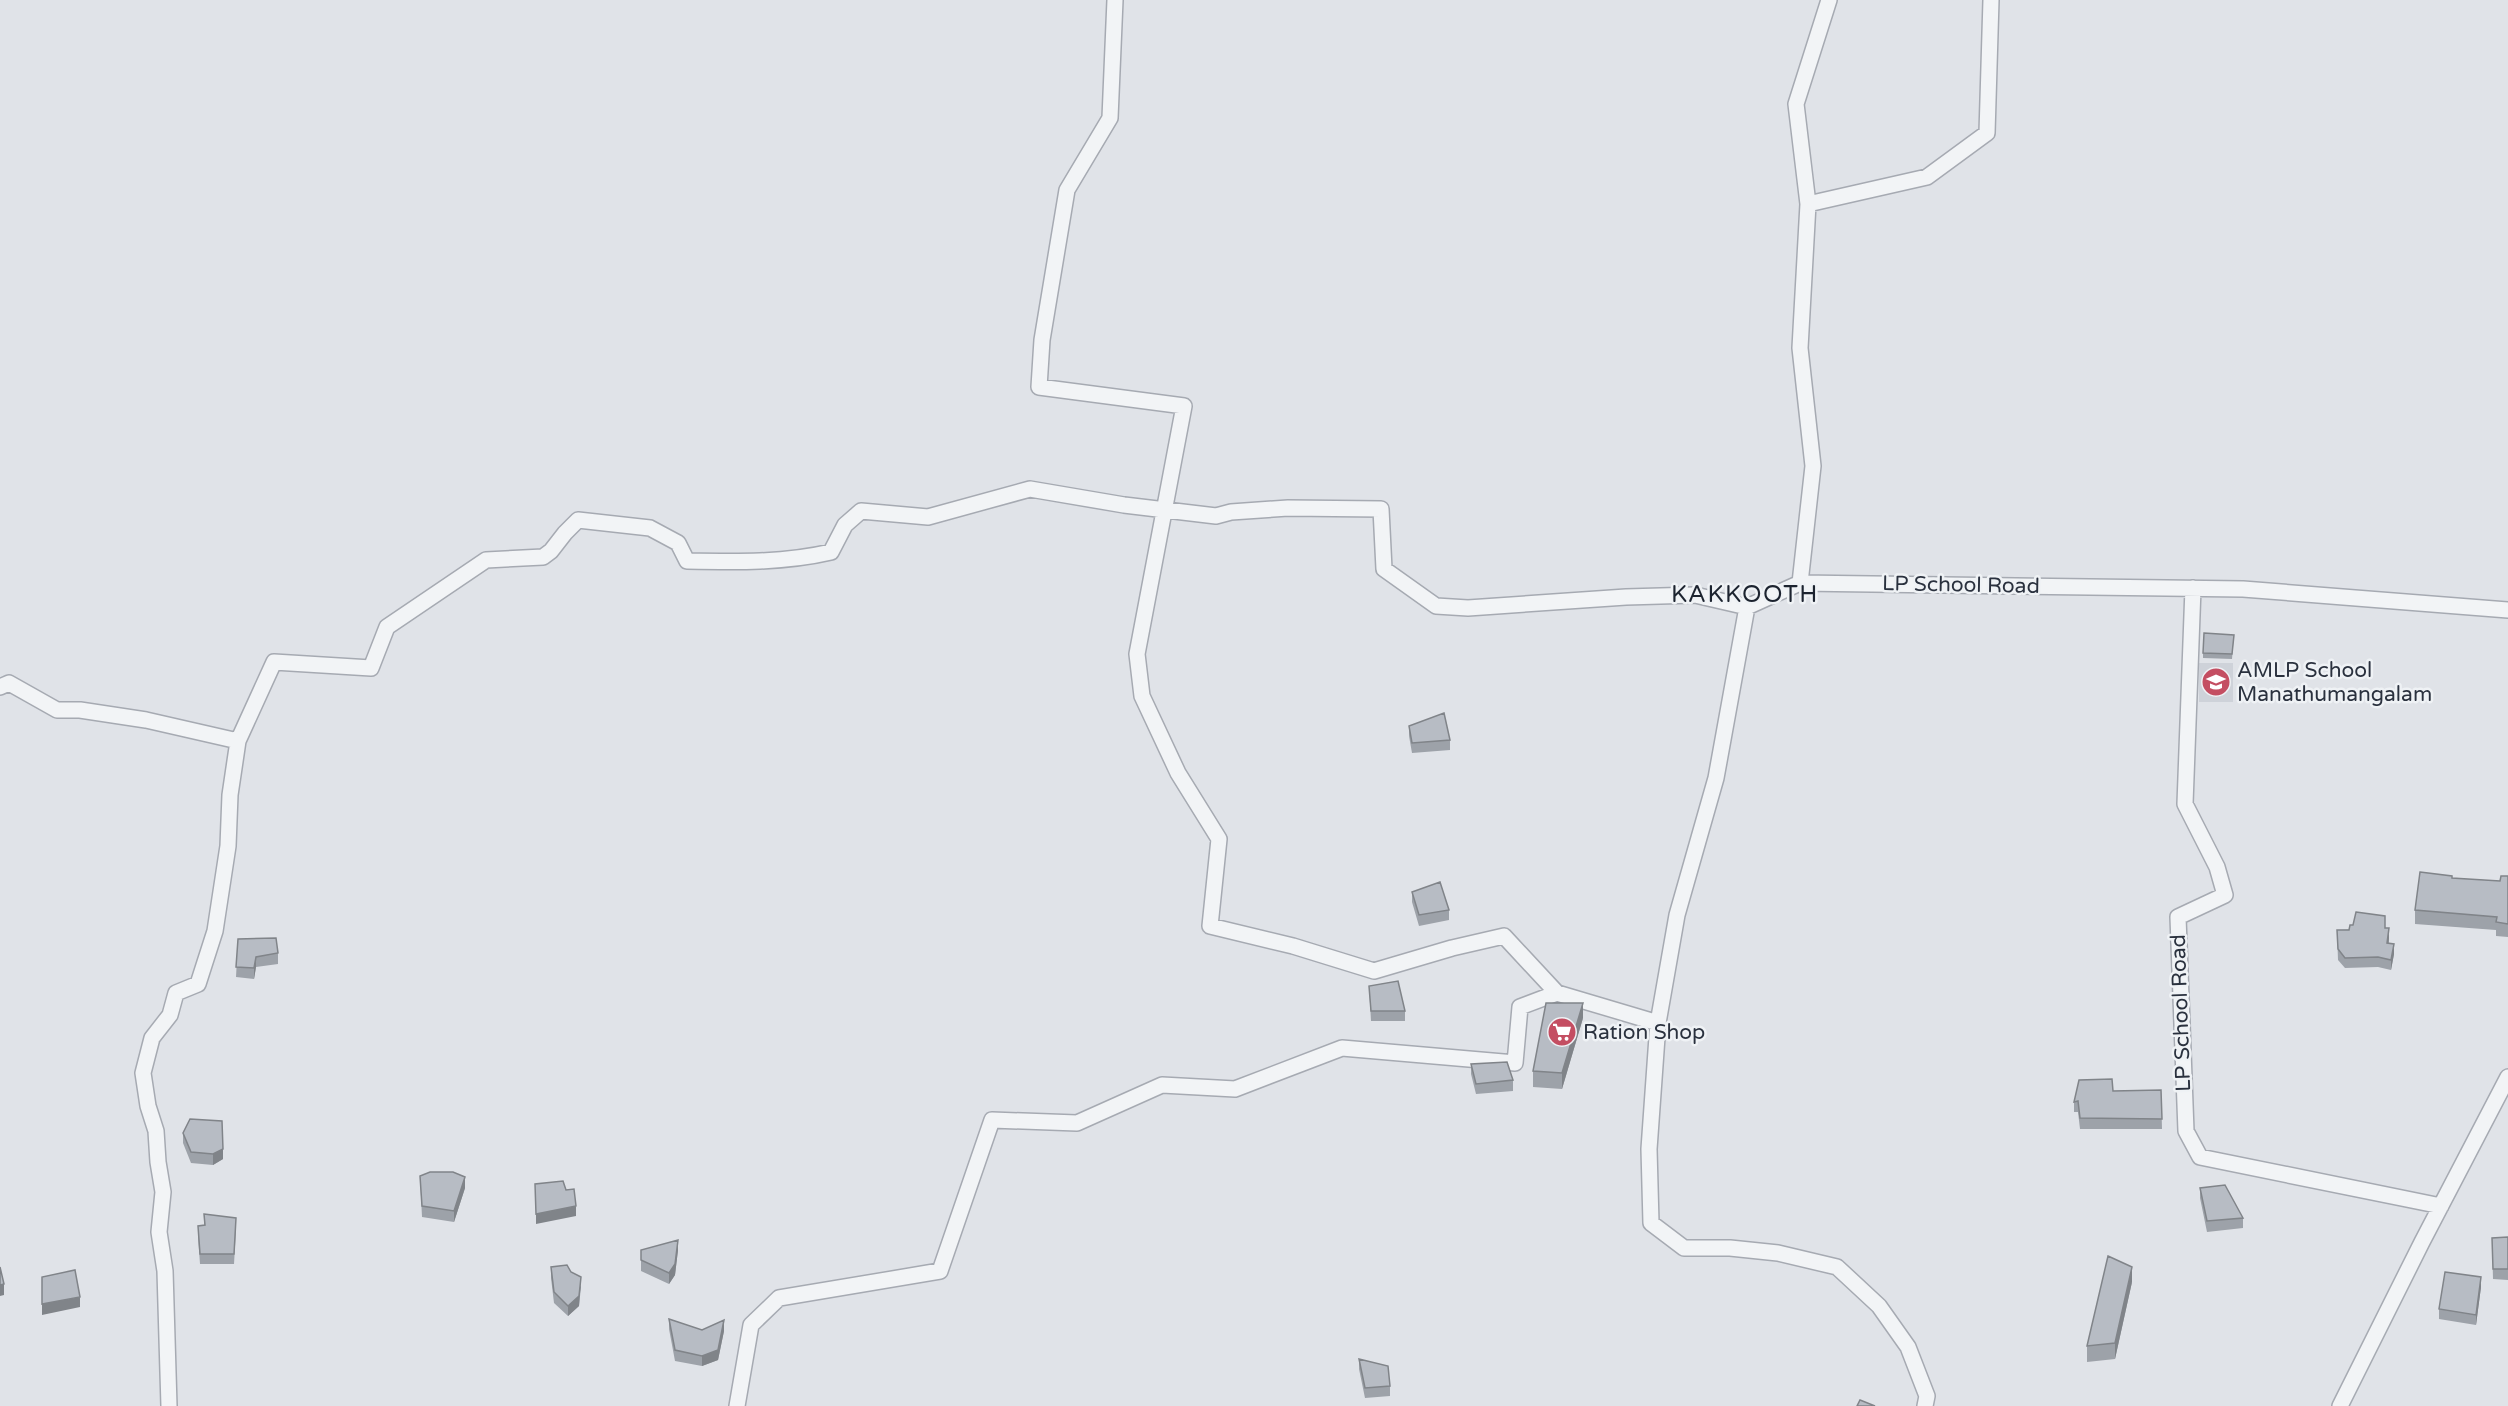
<svg xmlns="http://www.w3.org/2000/svg" width="2508" height="1406" viewBox="0 0 2508 1406" font-family="'Varela Round',sans-serif">
<rect width="100%" height="100%" fill="#e0e3e8"/>
<path fill="#ced2d9" d="M2199 663H2233V702H2199Z"/>
<g fill="none" stroke-linecap="round" stroke-linejoin="round">
<g stroke="#a6aab2" stroke-width="18">
<path id="minor" d="M1115 0 1110 118 1067 190 1042 340 1039 387 1184 406 1137 654 1142 696 1178 773 1219 839 1210 926 1293 946 1374 971 1452 948 1504 936 1557 993
M1808 204 1796 104 1829 0
M1800 583 2243 589 2508 610
M2193 588 2185 804 2217 867 2225 895 2178 917 2186 1131 2200 1157 2441 1206
M0 687 9 683 57 710H80L146 720 238 741 230 795 228 846 215 931 198 984 176 993 170 1015 152 1038 143 1073 148 1106 156 1131 158 1162 163 1192 159 1232 165 1271 169 1406
M238 741 274 662 371 668 387 627 486 560 543 557 551 551 565 533 578 520 650 528 678 543 687 561C736 562 784 563 831 552L845 525 861 511 928 517 1030 489 1124 505 1216 516 1231 512 1288 508 1381 509 1384 569 1436 606 1468 608 1626 597 1695 595 1747 607
M1658 1023 1649 1149 1651 1223 1684 1248H1730L1778 1253 1837 1267 1879 1306 1908 1347 1927 1396 1925 1406
M737 1406 751 1325 779 1298 940 1271 992 1120 1077 1123 1162 1085 1235 1089 1342 1048 1515 1063 1520 1007 1557 993 1658 1023 1677 915 1716 778 1747 607 1800 583 1813 466 1800 348 1808 204 1927 177 1987 133 1991 0
M2340 1406 2422 1242 2508 1077"/>
</g>
<use href="#minor" stroke="#f2f4f6" stroke-width="15"/>
</g>
<path fill="#9da2a9" d="M2234 635 2232 659 2203 658V653Z
M1409 726 1450 740V750L1412 753 1409 736Z
M2508 876V937L2496 936V930L2415 924V910L2452 878 2500 881Z
M1412 892 1449 910V920L1419 926 1412 902Z
M2385 928 2389 938V943L2394 954 2391 970 2378 967 2345 968 2338 960 2337 930Z
M238 939 278 953V964L256 967 254 979 236 977Z
M1369 986 1405 1011V1021H1371Z
M1583 1018 1562 1089 1533 1087V1071Z
M1471 1064 1513 1080V1091L1476 1094 1471 1074Z
M2161 1090 2162 1129H2080L2078 1112H2074V1102L2113 1091Z
M183 1133 223 1159 213 1165 191 1163 183 1143Z
M420 1176 465 1188 454 1222 422 1217Z
M2200 1188 2243 1218V1228L2207 1232 2200 1198Z
M204 1214 236 1229 234 1264H200L198 1236 204 1225Z
M2508 1237V1280L2493 1279 2492 1238Z
M641 1250H678L675 1275 669 1284 641 1271Z
M551 1267 571 1272 581 1287 579 1306 568 1316 554 1303 551 1278Z
M2132 1282 2115 1359 2087 1362V1346Z
M2481 1287 2476 1325 2439 1319V1309Z
M669 1319 702 1330 724 1331 718 1360 702 1366 675 1361 669 1329Z
M1359 1359 1390 1386V1396L1365 1398 1359 1369Z"/>
<path fill="#808489" d="M2389 928V938L2387 953V943Z
M2394 944V954L2391 970V960Z
M256 957V967L254 979V968Z
M1583 1003V1018L1562 1089V1073Z
M223 1149V1159L213 1165V1154Z
M465 1177V1188L454 1222V1211Z
M576 1206V1216L536 1224V1214Z
M678 1240V1250L675 1275 669 1284V1273Z
M2132 1267V1282L2115 1359V1343Z
M581 1277 579 1306 568 1316V1306Z
M2481 1277V1287L2476 1325V1315Z
M4 1284V1295L0 1296V1285Z
M80 1297V1307L42 1315V1304Z
M724 1320V1331L718 1360 702 1366V1356Z"/>
<path fill="#b7bcc4" stroke="#808489" stroke-width="1.5" d="M2204 633 2234 635 2232 654 2203 653Z
M1444 713 1450 740 1412 743 1409 726Z
M2420 872 2452 876V878L2500 881 2501 876H2508V924L2496 922 2497 917 2415 910Z
M1440 882 1449 910 1419 915 1412 892Z
M2356 912 2385 916V928H2389L2387 943 2394 944 2391 960 2378 957 2345 958 2338 949 2337 930H2349L2350 925H2353Z
M276 938 278 953 256 957 254 968 236 967 238 939Z
M1398 981 1405 1011H1371L1369 986Z
M1546 1003H1583L1562 1073 1533 1071Z
M1507 1062 1513 1080 1476 1084 1471 1064Z
M2112 1079 2113 1091 2161 1090 2162 1119 2080 1118 2078 1101 2074 1102 2079 1080Z
M190 1119 222 1121 223 1149 213 1154 191 1152 183 1133Z
M430 1172H453L465 1177 454 1211 422 1206 420 1176Z
M563 1181 566 1190 574 1189 576 1206 536 1214 535 1184Z
M2225 1185 2243 1218 2207 1221 2200 1188Z
M204 1214 236 1218 234 1254H200L198 1226 205 1225Z
M2508 1237V1269H2493L2492 1238Z
M678 1240 675 1264 669 1273 641 1260V1250Z
M2108 1256 2132 1267 2115 1343 2087 1346Z
M567 1265 571 1272 581 1277 579 1296 568 1306 554 1292 551 1267Z
M0 1267 4 1284 0 1285Z
M75 1270 80 1297 42 1304V1277Z
M2445 1272 2481 1277 2476 1315 2439 1309Z
M669 1319 702 1330 724 1320 718 1350 702 1356 675 1350Z
M1359 1359 1388 1366 1390 1386 1365 1388Z
M1860 1400 1875 1406H1857Z"/>
<defs>
<g id="school-disc" transform="scale(1.5)"><circle r="9.5" fill="#c44e62" stroke="#eff2f5"/><path d="M0-5L7-2L0 1L-7-2ZM-4 1L0 2.5L4 1V4Q0 6-4 4Z" fill="#fff"/></g>
<g id="supermarket-disc" transform="scale(1.5)"><circle r="9.5" fill="#c44e62" stroke="#eff2f5"/><path d="M-6-5.5h2.5l.6 2H6L4.5 2H-2.5L-4.4-4H-6ZM-1.5 3.2a1.3 1.3 0 1 0 .1 0ZM3 3.2a1.3 1.3 0 1 0 .1 0Z" fill="#fff"/></g>
</defs>
<g fill-rule="evenodd">
<use href="#school-disc" x="2216" y="682"/>
<use href="#supermarket-disc" x="1562" y="1032"/>
</g>
<g text-anchor="middle" dominant-baseline="central" stroke-width="5" stroke-linejoin="round" paint-order="stroke">
<g font-size="21" fill="#2a313e" stroke="#eff2f5">
<text transform="translate(1961 585) rotate(1)">LP School Road</text>
<text transform="translate(2181 1013) rotate(-92)">LP School Road</text>
</g>
<g font-size="21" fill="#2a313e" stroke="#eff2f5" text-anchor="start">
<text x="2237" y="670">AMLP School<tspan x="2237" dy="24">Manathumangalam</tspan></text>
<text x="1583" y="1032">Ration Shop</text>
</g>
<g font-size="24" letter-spacing="1.5" fill="#1c232f" stroke="#eff2f5">
<text x="1745" y="594">KAKKOOTH</text>
</g>
</g>
</svg>
